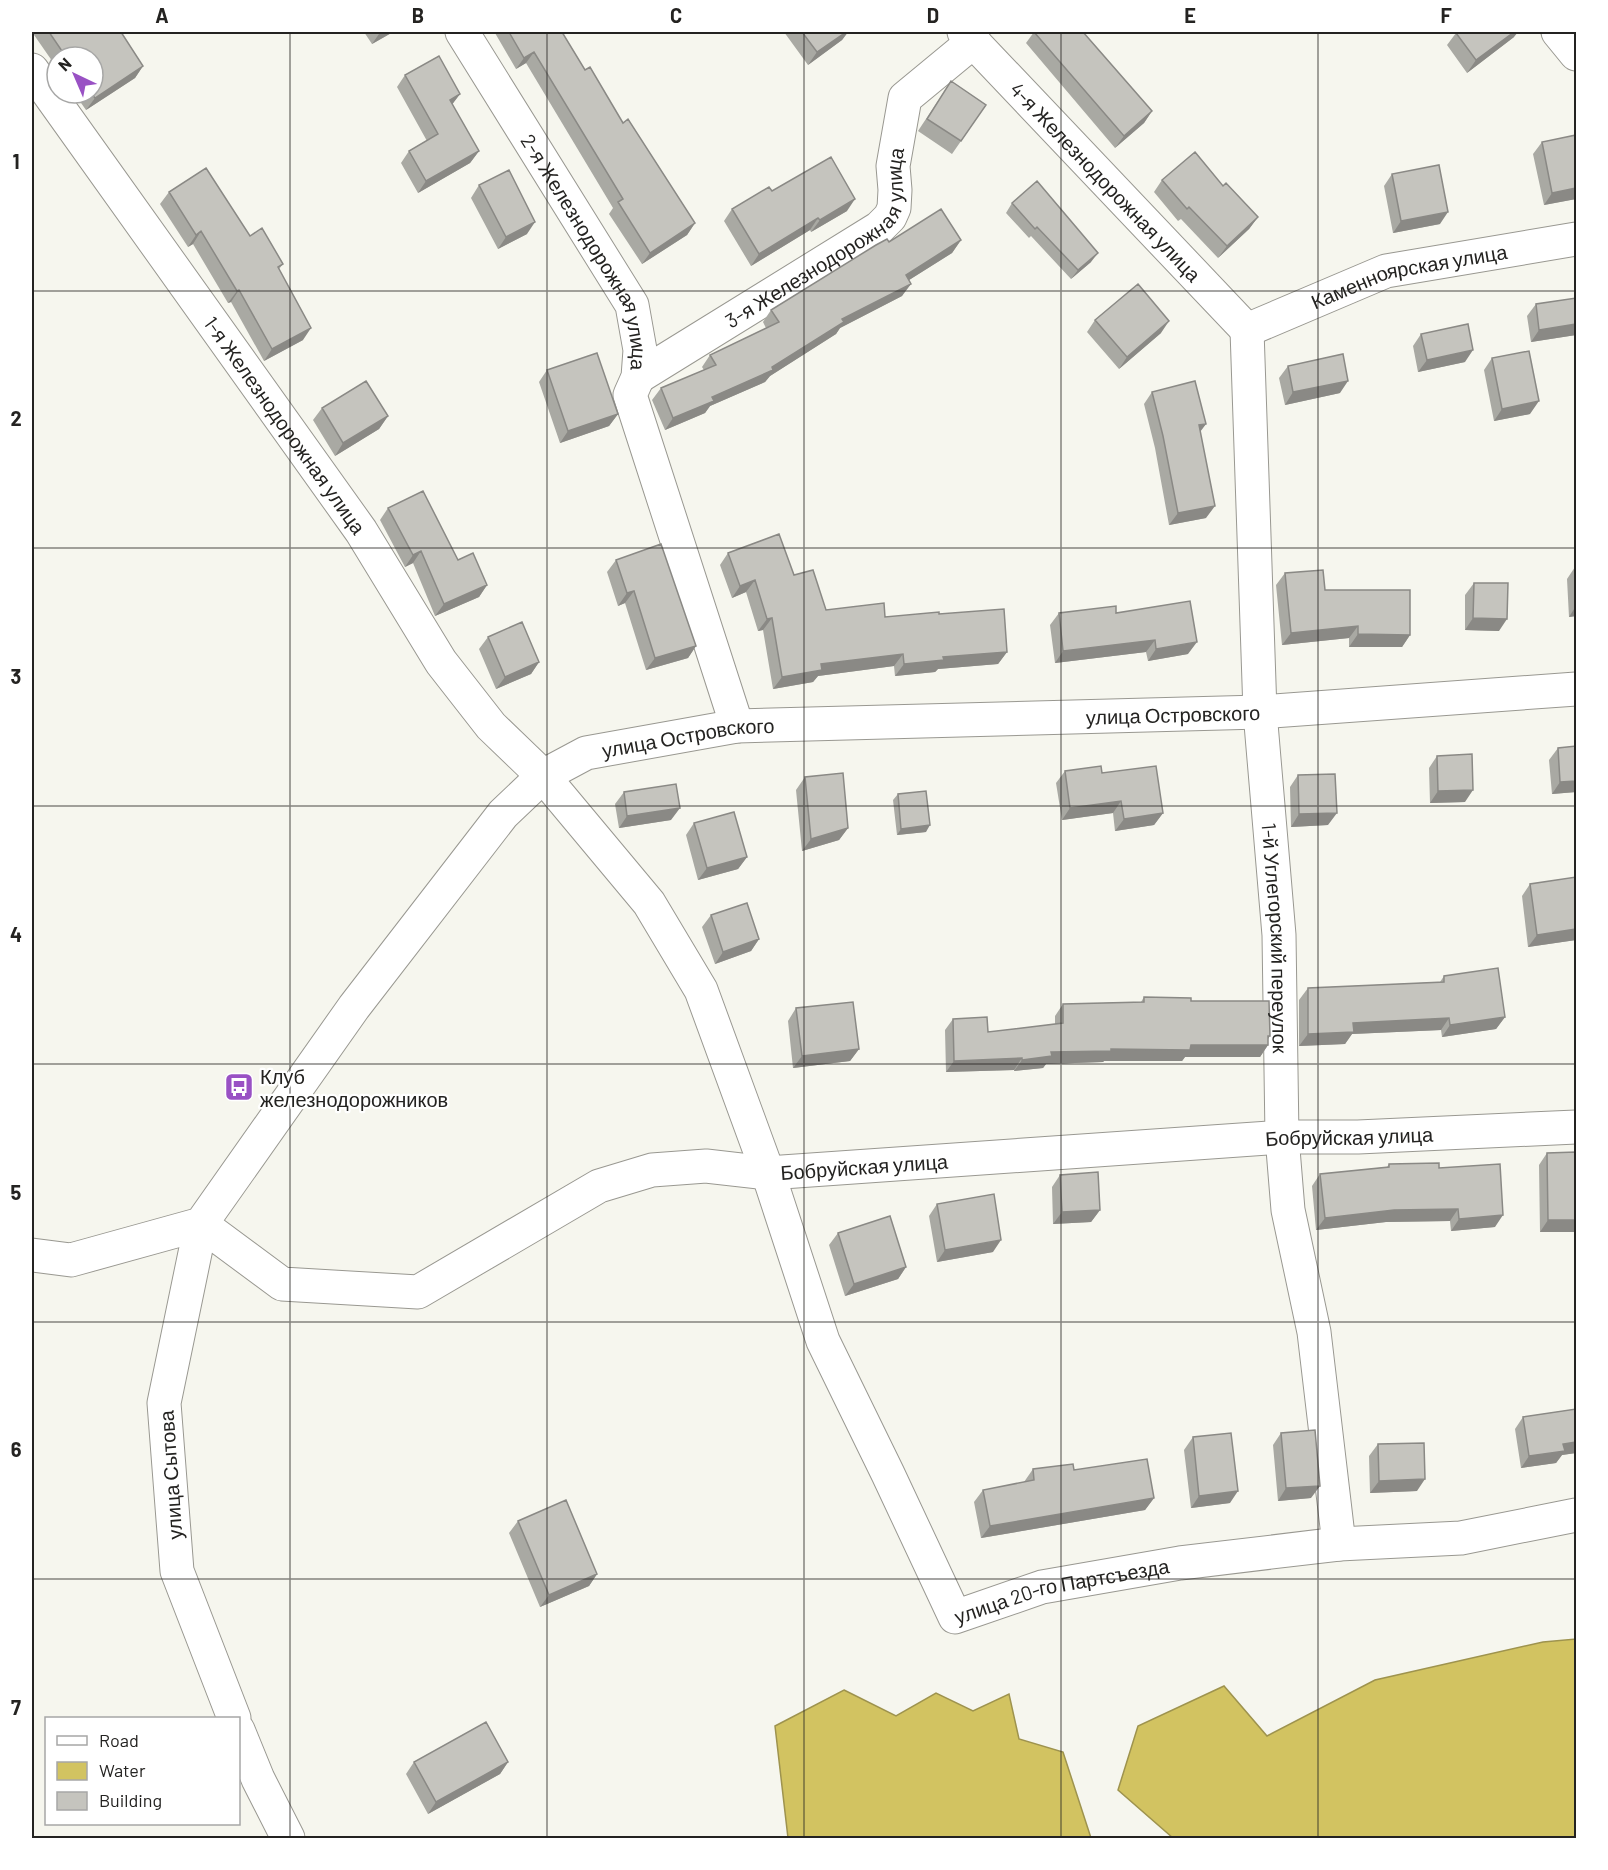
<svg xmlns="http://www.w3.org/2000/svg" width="1608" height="1870" viewBox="0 0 1608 1870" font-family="Barlow,sans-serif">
<rect width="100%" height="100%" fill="#f6f6ee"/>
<path fill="#d2c361" stroke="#9e934e" stroke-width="1.5" d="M1576 1639V1838H1173L1118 1790 1138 1726 1224 1686 1267 1736 1375 1680 1543 1642Z
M844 1690 896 1716 936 1693 973 1711 1009 1694 1019 1739 1063 1752 1091 1838H788L775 1726Z"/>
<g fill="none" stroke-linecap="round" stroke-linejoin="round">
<g stroke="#999891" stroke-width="35">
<g id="minor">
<path id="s1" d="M462 32 632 305 640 350 638 377 630 395 737 726"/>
<path id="s2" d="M964 32 1247 330"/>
<path d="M1558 32 1576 54"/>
<path id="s3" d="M32 70 361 531 441 662 491 726 543 776 649 903 701 990 768 1173 823 1341 888 1474 955 1617 1042 1587 1180 1563 1339 1544 1461 1538 1576 1515"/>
<path id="s4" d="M1247 330 1260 712 1279 935 1282 1137 1288 1210 1314 1332 1339 1544"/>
<path id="s5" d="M1247 330 1386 271 1576 239"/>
<path id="s6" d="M638 377 879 228 890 217 894 208 895 190 893 166 905 98 974 41"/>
<path id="s7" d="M32 1255 71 1260 201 1224 354 1007 503 814 543 776 586 753 737 726 1260 712 1576 689"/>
<path id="s8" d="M234 1718 177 1571 164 1403 201 1224 282 1284 418 1292 599 1186 652 1170 706 1166 768 1173 1282 1137H1358L1576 1127"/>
<path d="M238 1730 258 1779 288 1838"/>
</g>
</g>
<use href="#minor" stroke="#fff" stroke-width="33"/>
</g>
<path fill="#a9a9a3" d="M32 32H121L143 66 135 78 86 110 74 93H93V57H57V68Z
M364 32H393L372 44Z
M495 32H562L585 70 695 223 687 235 642 264 609 214 613 208 526 63 516 69 495 33Z
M784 32H848L842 40 808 65Z
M1034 32 1152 111 1144 123 1115 148 1026 43Z
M1456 33 1514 37 1467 73 1447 45Z
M405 75 460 94 452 104 479 151 470 163 418 193 401 163 409 151 427 141 397 87Z
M951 81 986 105 952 154 918 131Z
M1542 142 1576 199 1544 205 1533 154Z
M1392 174 1440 224 1393 233 1384 186Z
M1162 180 1223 186 1258 217 1249 229 1218 258 1181 219 1178 221 1154 192Z
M479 185 527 234 498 249 471 198Z
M772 191 847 211 811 232 810 230 751 266 724 221 732 209Z
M169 192 250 236 283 264 279 269 303 340 264 361 231 302 228 303 193 244 188 247 160 204Z
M1012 203 1091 262 1071 279 1031 236 1029 238 1006 213Z
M961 240 952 253 909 280 902 296 840 328 836 334 770 376 765 382 710 406 705 413 665 430 652 400 661 388 704 370 702 367 710 355 766 328 763 322 771 310 889 242Z
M1576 298V335L1531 342 1527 316 1536 304Z
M1095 320 1161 333 1119 369 1087 332Z
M1421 334 1465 362 1418 372 1413 346Z
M1492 358 1530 414 1494 421 1484 370Z
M1288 366 1340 393 1285 405 1279 378Z
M547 370 618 414 609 426 560 443 539 382Z
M1152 392 1206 424 1200 431 1206 518 1169 525 1155 448 1144 404Z
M322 408 388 416 379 429 335 456 313 420Z
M388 508 458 560 487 585 479 597 435 616 413 563 405 567 380 520Z
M728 553 794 575 826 610 885 617 939 614 1007 652 998 664 938 669 935 672 895 676 894 666 818 676 813 682 773 689 763 630 758 631 746 592 732 598 720 565Z
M616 560 696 646 688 658 646 670 625 603 618 606 607 572Z
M1575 567H1576V616L1569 617 1567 579Z
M1285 573 1325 590 1410 635 1402 647H1349V638L1282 645 1276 585Z
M1474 583 1499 631 1465 630V595Z
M1059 613H1116L1188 654 1148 661 1146 652 1055 663 1050 625Z
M488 637 539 662 531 674 496 689 479 649Z
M1576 746V792L1552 794 1549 760 1558 748Z
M1437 756 1465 802 1430 803 1429 768Z
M1065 771 1102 773 1163 813 1154 825 1115 831 1113 813 1062 820 1056 783Z
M1298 775 1328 825 1291 827 1290 787Z
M805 777 848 828 839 840 802 851 796 790Z
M624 792 671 820 619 828 615 804Z
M898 794 926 832 897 835 893 800Z
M694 823 747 857 738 869 698 880 686 835Z
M1530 884 1576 940 1528 947 1522 896Z
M711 915 759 939 751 951 715 964 702 927Z
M1444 976 1505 1017 1496 1029 1442 1037 1441 1030 1352 1034 1345 1044 1299 1046V1000L1308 988 1440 982Z
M1144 997 1191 1001 1268 1039V1045L1260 1057H1185L1182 1061H1104L1103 1062 1046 1064 1043 1068 1014 1071V1070L946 1072 945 1030 953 1019 988 1032 1055 1024V1016L1063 1004 1141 1002Z
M796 1008 859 1049 850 1061 793 1068 788 1021Z
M1576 1152V1232H1540L1539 1165 1547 1153Z
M1389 1164 1439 1168 1495 1227 1451 1231 1450 1221 1386 1222 1316 1230 1312 1186 1320 1174 1387 1167Z
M1060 1175 1100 1210 1091 1222 1053 1224 1052 1187Z
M937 1204 993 1252 937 1262 929 1216Z
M838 1233 906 1267 898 1279 845 1296 829 1245Z
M1576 1409V1453L1562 1455 1556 1463 1521 1468 1515 1429 1523 1417Z
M1281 1433 1311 1498 1278 1501 1273 1445Z
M1193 1437 1230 1503 1191 1508 1184 1450Z
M1378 1444 1417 1491 1370 1493 1369 1456Z
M1033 1469 1074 1470 1154 1498 1145 1510 981 1538 974 1502 983 1490 1024 1482Z
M518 1521 597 1574 589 1586 540 1607 509 1533Z
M414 1762H508L500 1774 428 1814 406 1774Z"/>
<path fill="#8a8985" d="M383 32H393L372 44 379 34Z
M846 32H848L842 40 808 65 817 52Z
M1514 32H1518L1514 37 1467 73 1476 60Z
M534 52 526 63 516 69 524 58Z
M143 66 135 78 86 110 95 98Z
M460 94 451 106 450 100Z
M1152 111 1144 123 1115 148 1124 136Z
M479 151 470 163 418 193 426 181Z
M1576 188V199L1544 205 1552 193Z
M855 199 847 211 811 232 820 220Z
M1448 212 1440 224 1393 233 1401 221Z
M1258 217 1249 229 1218 258 1227 246Z
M818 218 810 230 751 266 759 254Z
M535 222 527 234 498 249 506 237Z
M695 223 687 235 642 264 650 253Z
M201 231 193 244 188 247 196 235Z
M961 240 952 253 898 287 906 275Z
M1098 253 1091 262 1071 279 1078 270Z
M911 284 902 296 840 328 836 334 770 376 765 382 710 406 705 413 665 430 673 418 712 397 772 367 842 319Z
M239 290 231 302 228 303 237 291Z
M1169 321 1161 333 1119 369 1127 357Z
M1576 324V335L1531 342 1539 330Z
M311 328 303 340 264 361 272 349Z
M1473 350 1465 362 1418 372 1427 360Z
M1348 381 1340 393 1285 405 1293 392Z
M1539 401 1530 414 1494 421 1502 409Z
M618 414 609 426 560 443 568 431Z
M388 416 379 429 335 456 343 443Z
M1206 424 1197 436 1199 425Z
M1215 506 1206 518 1169 525 1178 513Z
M421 551 413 563 405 567 413 555Z
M755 580 746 592 732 598 740 586Z
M487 585 479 597 435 616 444 604Z
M634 591 625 603 618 606 627 593Z
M1576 606V616L1569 617Z
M772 618 763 630 758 631 767 619Z
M1473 618 1507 619 1499 631 1465 630Z
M1358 626 1349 638 1282 645 1291 633Z
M1358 634 1410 635 1402 647H1349Z
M1155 640 1146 652 1055 663 1063 651Z
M1197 642 1188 654 1148 661 1156 649Z
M696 646 688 658 646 670 655 658Z
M1007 652 998 664 938 669 935 672 895 676 904 664 943 657Z
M903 654 894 666 818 676 813 682 773 689 782 677 821 664Z
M539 662 531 674 496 689 505 677Z
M1576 781V792L1552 794 1560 782Z
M1473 790 1465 802 1430 803 1438 791Z
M1121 801 1113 813 1062 820 1070 808Z
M680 808 671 820 619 828 627 816Z
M1163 813 1154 825 1115 831 1124 819Z
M1337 813 1328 825 1291 827 1299 814Z
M930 825 926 832 897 835 901 829Z
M848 828 839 840 802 851 811 839Z
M747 857 738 869 698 880 707 868Z
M1576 929V940L1528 947 1537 935Z
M759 939 751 951 715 964 723 952Z
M1505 1017 1496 1029 1442 1037 1450 1025Z
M1449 1018 1441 1030 1352 1034 1345 1044 1299 1046 1308 1034 1353 1023Z
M1270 1036 1264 1045H1268L1260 1057H1185L1182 1061H1104L1103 1062 1046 1064 1043 1068 1014 1071 1022 1060 1051 1052 1191 1045Z
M859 1049 850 1061 793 1068 802 1056Z
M1022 1058 1014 1070 946 1072 954 1061Z
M1458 1209 1450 1221 1386 1222 1316 1230 1325 1218 1394 1210Z
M1100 1210 1091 1222 1053 1224 1062 1212Z
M1503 1215 1495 1227 1451 1231 1459 1219Z
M1548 1220H1576V1232H1540Z
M1001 1240 993 1252 937 1262 945 1250Z
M906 1267 898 1279 845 1296 854 1284Z
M1576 1442V1453L1562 1455 1556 1463 1521 1468 1529 1456 1563 1444Z
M1425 1479 1417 1491 1370 1493 1379 1481Z
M1320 1486 1311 1498 1278 1501 1286 1488Z
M1238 1491 1230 1503 1191 1508 1199 1496Z
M1154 1498 1145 1510 981 1538 990 1526Z
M597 1574 589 1586 540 1607 549 1595Z
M508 1762 500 1774 428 1814 436 1802Z"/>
<path fill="#c5c4be" stroke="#8a8985" stroke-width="1.5" d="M49 32H121L143 66 95 98 91 93H93V57H66Z
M509 32H562L585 70 590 67 623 123 628 119 695 223 650 253 618 202 623 199 534 52 524 58Z
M802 32H846L817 52Z
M1034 32H1083L1152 111 1124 136Z
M1458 32H1514L1476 60 1456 33Z
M439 56 460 94 450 100 479 151 426 181 409 151 438 134 405 75Z
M951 81 986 105 961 141 927 119Z
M1576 135V188L1552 193 1542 142Z
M1195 152 1223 186 1226 183 1258 217 1227 246 1189 207 1187 209 1162 180Z
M831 157 855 199 820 220 818 218 759 254 732 209 769 187 772 191Z
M1439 165 1448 212 1401 221 1392 174Z
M206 168 250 236 262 228 283 264 278 267 311 328 272 349 239 290 237 291 201 231 196 235 169 192Z
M509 170 535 222 506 237 479 185Z
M1037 181 1098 253 1078 270 1037 227 1035 229 1012 203Z
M941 209 961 240 906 275 911 284 842 319 844 322 772 367 773 370 712 397 714 401 673 418 661 388 716 365 710 355 779 322 771 310 876 245 887 239 889 242Z
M1138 284 1169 321 1127 357 1095 320Z
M1576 298V324L1539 330 1536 304Z
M1468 324 1473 350 1427 360 1421 334Z
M1529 351 1539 401 1502 409 1492 358Z
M597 353 618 414 568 431 547 370Z
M1343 354 1348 381 1293 392 1288 366Z
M366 381 388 416 343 443 322 408Z
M1195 381 1206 424 1199 425 1215 506 1178 513 1163 436 1152 392Z
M423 491 458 560 473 553 487 585 444 604 421 551 413 555 388 508Z
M779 534 794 575 813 570 826 610 884 603 885 617 939 612V614L1004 609 1007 652 943 657 944 660 904 664 903 654 821 664 822 670 782 677 772 618 767 619 755 580 740 586 728 553Z
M661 544 696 646 655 658 634 591 627 593 616 560Z
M1323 570 1325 590H1410V635L1358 634V626L1291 633 1285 573Z
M1474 583H1508L1507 619 1473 618Z
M1190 601 1197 642 1156 649 1155 640 1063 651 1059 613 1116 606V613Z
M522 622 539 662 505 677 488 637Z
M1576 746V781L1560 782 1558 748Z
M1472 754 1473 790 1438 791 1437 756Z
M1101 766 1102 773 1156 766 1163 813 1124 819 1121 801 1070 808 1065 771Z
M843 773 848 828 811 839 805 777Z
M1335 774 1337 813 1299 814 1298 775Z
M676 784 680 808 627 816 624 792Z
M926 791 930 825 901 829 898 794Z
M734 812 747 857 707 868 694 823Z
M1576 877V929L1537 935 1530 884Z
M747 903 759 939 723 952 711 915Z
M1498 968 1505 1017 1450 1025 1449 1018 1353 1023 1354 1032 1308 1034V988L1444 982V976Z
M1144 997 1191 998V1001H1269L1270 1036H1268V1045H1191L1190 1050 1111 1049V1051L1051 1052 1052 1056 1022 1060V1058L954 1061 953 1019 987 1017 988 1032 1063 1023V1004L1144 1002Z
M853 1002 859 1049 802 1056 796 1008Z
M1576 1152V1220H1548L1547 1153Z
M1439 1163V1168L1500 1164 1503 1215 1459 1219 1458 1209 1394 1210 1325 1218 1320 1174 1389 1167V1164Z
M1098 1172 1100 1210 1062 1212 1060 1175Z
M994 1194 1001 1240 945 1250 937 1204Z
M890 1216 906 1267 854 1284 838 1233Z
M1576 1409V1442L1563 1444 1565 1451 1529 1456 1523 1417Z
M1315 1430 1320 1486 1286 1488 1281 1433Z
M1231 1433 1238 1491 1199 1496 1193 1437Z
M1424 1443 1425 1479 1379 1481 1378 1444Z
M1147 1459 1154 1498 990 1526 983 1490 1034 1480 1033 1469 1073 1464 1074 1470Z
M566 1500 597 1574 549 1595 518 1521Z
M486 1722 508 1762 436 1802 414 1762Z"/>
<path fill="none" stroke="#242321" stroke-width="1.5" stroke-opacity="0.55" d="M290 32V1838M547 32V1838M804 32V1838M1061 32V1838M1318 32V1838M32 291H1576M32 548H1576M32 806H1576M32 1064H1576M32 1322H1576M32 1579H1576"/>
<defs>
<g id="bus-square" transform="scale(1.5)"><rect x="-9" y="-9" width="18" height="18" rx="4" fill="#9951c4" stroke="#fff"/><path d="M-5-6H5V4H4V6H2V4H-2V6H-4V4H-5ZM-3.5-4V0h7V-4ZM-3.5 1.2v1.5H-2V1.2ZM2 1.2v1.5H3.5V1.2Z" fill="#fff"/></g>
</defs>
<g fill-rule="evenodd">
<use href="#bus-square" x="239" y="1087"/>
</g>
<g text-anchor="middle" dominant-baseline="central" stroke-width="4.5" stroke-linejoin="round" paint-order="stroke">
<g font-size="20" fill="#242321" stroke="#fff">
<text stroke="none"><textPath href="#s2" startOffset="206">4-я Железнодорожная улица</textPath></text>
<text stroke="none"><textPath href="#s6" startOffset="237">3-я Железнодорожная улица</textPath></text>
<text stroke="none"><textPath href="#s1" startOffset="255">2-я Железнодорожная улица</textPath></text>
<text stroke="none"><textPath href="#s5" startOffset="172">Каменноярская улица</textPath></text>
<text stroke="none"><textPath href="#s3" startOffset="436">1-я Железнодорожная улица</textPath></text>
<text stroke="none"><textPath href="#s7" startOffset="1377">улица Островского</textPath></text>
<text stroke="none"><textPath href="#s7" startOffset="891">улица Островского</textPath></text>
<text stroke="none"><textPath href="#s4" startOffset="609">1-й Углегорский переулок</textPath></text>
<text stroke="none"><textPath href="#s8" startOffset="1710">Бобруйская улица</textPath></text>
<text stroke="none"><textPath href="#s8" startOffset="1224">Бобруйская улица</textPath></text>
<text transform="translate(170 1475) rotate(-94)">улица Сытова</text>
<text stroke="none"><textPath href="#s3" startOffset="1928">улица 20-го Партсъезда</textPath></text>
</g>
<g font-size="20" fill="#242321" stroke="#fff" text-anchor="start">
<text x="260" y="1076">Клуб<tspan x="260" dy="23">железнодорожников</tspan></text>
</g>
</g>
<rect width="1608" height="1870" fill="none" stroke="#ffffff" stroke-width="66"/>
<rect x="45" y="1717" width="195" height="108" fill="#ffffff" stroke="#a7a7a6" stroke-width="1.5"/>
<rect x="57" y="1736" width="30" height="9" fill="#ffffff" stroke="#a7a7a6" stroke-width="1.5"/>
<text x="99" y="1747" font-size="18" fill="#242321">Road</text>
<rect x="57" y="1762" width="30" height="18" fill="#d2c361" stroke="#a7a7a6" stroke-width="1.5"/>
<text x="99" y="1777" font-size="18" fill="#242321">Water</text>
<rect x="57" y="1792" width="30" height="18" fill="#c5c4be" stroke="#a7a7a6" stroke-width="1.5"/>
<text x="99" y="1807" font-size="18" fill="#242321">Building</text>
<g transform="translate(75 75) rotate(316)"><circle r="28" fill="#ffffff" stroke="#a7a7a6" stroke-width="1.5"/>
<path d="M0-4.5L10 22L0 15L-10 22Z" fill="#9951c4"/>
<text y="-9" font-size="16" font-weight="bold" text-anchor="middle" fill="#242321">N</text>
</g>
<rect x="33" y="33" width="1542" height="1804" fill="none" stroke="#242321" stroke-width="2"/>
<g font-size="20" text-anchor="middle" font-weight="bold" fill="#242321">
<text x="162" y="23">A</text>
<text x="418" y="23">B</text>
<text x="676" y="23">C</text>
<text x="933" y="23">D</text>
<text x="1190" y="23">E</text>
<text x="1446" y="23">F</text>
<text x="16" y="169">1</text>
<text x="16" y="426">2</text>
<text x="16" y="684">3</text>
<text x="16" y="942">4</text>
<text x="16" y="1200">5</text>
<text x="16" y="1457">6</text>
<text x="16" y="1715">7</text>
</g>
</svg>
